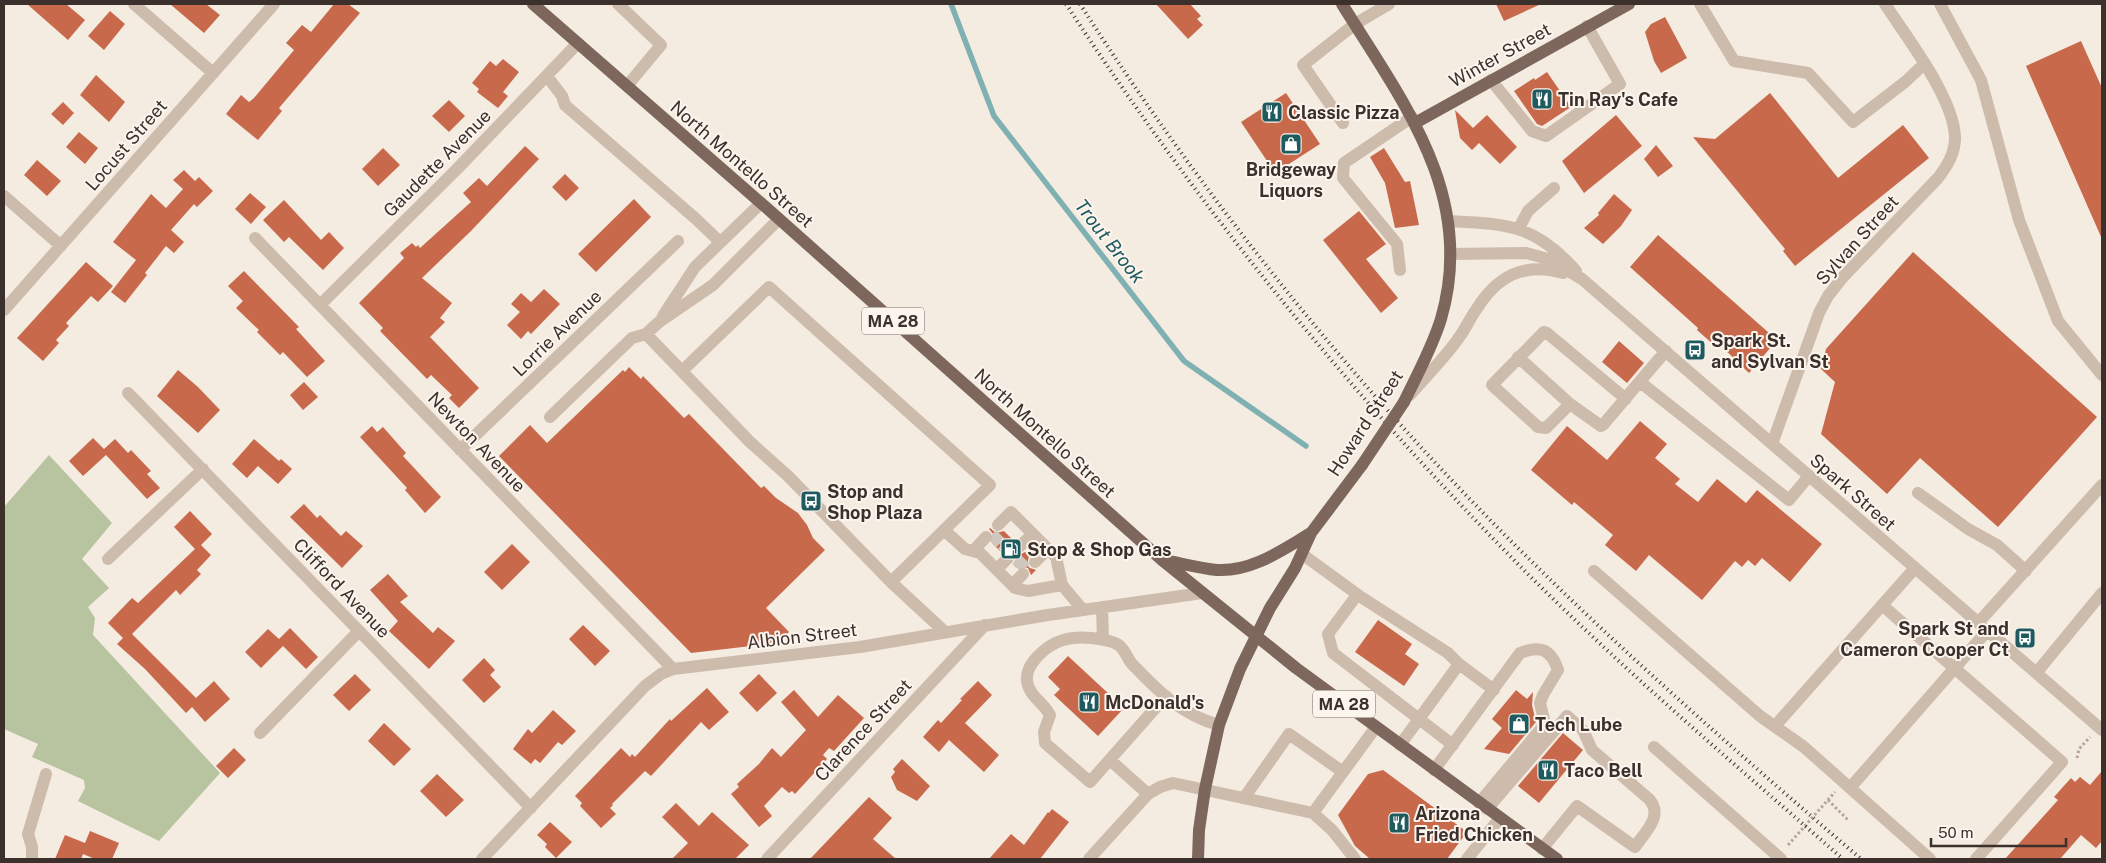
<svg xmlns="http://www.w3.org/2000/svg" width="2106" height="863" viewBox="0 0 2106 863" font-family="'Public Sans',sans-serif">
<rect width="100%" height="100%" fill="#f4ebe1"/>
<path fill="#b8c4a0" d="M49 455 112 523 82 559 109 588 88 607 95 618 93 635 220 773 159 841 78 801 85 788 84 780 32 757 38 744 4 729V507Z"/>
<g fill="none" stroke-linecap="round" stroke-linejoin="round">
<path stroke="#7fb0b2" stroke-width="5.5" d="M951 4 994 116 1184 361 1306 446"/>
</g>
<path fill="#c8694b" d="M27 4H66L85 20 68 40Z
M170 4H206L220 15 204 33Z
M334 4H348L360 13 279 108 282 111 258 140 226 114 241 95 249 102 254 98 294 50 286 43 302 25 311 32Z
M1156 4H1190L1201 16 1197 19 1203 25 1188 39Z
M1496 4H1541L1504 21Z
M110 11 125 24 104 50 88 36Z
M1665 17 1687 58 1661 73 1654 61 1645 32 1651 24Z
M2081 41 2102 88V239L2026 66Z
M503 59 519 72 503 92 508 96 498 108 477 92 479 89 472 83 490 61 496 66Z
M1547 72 1571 107 1542 126 1537 124 1514 91 1534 78 1535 80Z
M96 75 125 102 109 122 80 95Z
M1286 93 1320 144 1275 173 1241 122Z
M1770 93 1838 178 1903 125 1929 158 1795 266 1783 251 1785 249 1693 137 1715 139Z
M449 100 465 116 449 132 432 116Z
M63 102 74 113 63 125 51 114Z
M1455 110 1473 128 1487 115 1517 147 1500 164 1479 143 1472 150 1460 138Z
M1616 115 1642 146 1584 193 1562 161Z
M79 132 98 148 85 164 66 147Z
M1656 145 1673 166 1658 177 1644 159Z
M525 146 539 159 471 231 422 278 452 303 440 318 445 322 430 337 479 388 459 408 449 398 452 395 431 375 427 379 380 331 383 328 359 303 404 258 400 253 412 243 416 247 418 245 420 248 471 202 463 193 479 178 487 186Z
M383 148 400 165 378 186 362 169Z
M1384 148 1405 182 1410 181 1419 225 1395 228 1385 183 1370 157Z
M37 160 61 181 47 196 24 175Z
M184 170 195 181 199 177 213 191 197 207 194 204 171 230 184 242 174 253 166 246 145 273 147 275 125 303 111 292 136 260 113 242 151 194 166 208 183 189 173 180Z
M565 174 579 188 566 201 552 187Z
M250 193 266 207 251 224 235 209Z
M1614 194 1632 210 1621 226 1603 244 1584 228 1599 215 1598 213Z
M634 199 651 217 596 272 578 254Z
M284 200 321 240 329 232 344 248 323 270 289 237 284 242 263 220Z
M1359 211 1386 244 1366 259 1398 298 1381 313 1323 240Z
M1658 235 1777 340 1749 373 1717 342 1714 345 1697 330 1698 328 1630 267Z
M1913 252 2097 417 1998 527 1920 458 1887 494 1821 434 1835 382 1821 369 1826 349Z
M86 262 113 286 98 302 91 296 66 323 69 326 56 340 59 343 43 361 17 338Z
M244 271 299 327 296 329 325 361 307 377 283 352 280 355 257 332 259 330 236 308 243 301 228 286Z
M544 289 560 304 531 334 528 331 521 339 507 325 520 312 511 304 521 293 531 302Z
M1619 341 1644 363 1627 383 1602 362Z
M629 367 641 379 643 376 684 418 689 414 761 488 764 486 776 498 798 513 807 525 813 538 825 550 766 608 789 632 776 643 691 653 499 456 530 425 547 443 623 370 625 372Z
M178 370 198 387 220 410 198 433 157 396Z
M304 382 318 397 303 410 290 395Z
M1640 421 1667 444 1655 458 1680 479 1675 484 1698 502 1717 479 1746 503 1757 490 1822 544 1790 582 1762 558 1755 566 1748 560 1742 567 1735 561 1702 600 1649 555 1636 571 1605 545 1613 535 1574 502 1572 505 1531 470 1567 426 1607 460Z
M372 426 377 432 383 427 406 453 403 456 441 497 425 513 405 490 407 488 360 437Z
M93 438 104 449 115 439 128 453 131 450 151 471 147 474 160 488 147 499 106 455 83 476 69 461Z
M254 439 279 461 281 459 292 469 278 484 258 466 247 478 232 464Z
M304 504 317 518 320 515 341 536 346 531 363 546 342 568 290 517Z
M190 511 212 534 201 545 211 555 197 570 201 574 180 595 176 590 132 634 196 698 214 681 230 699 205 722 192 707 186 713 145 669 117 644 123 638 108 623 132 598 138 603 195 549 174 527Z
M990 528 996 533 1004 531 1014 541 1012 547 1014 552 1021 554 1025 552 1029 556 1027 565 1030 568 1036 570 1031 575 1028 568 1021 566 1017 568 1013 564 1016 560 1013 552 1006 550 1002 553 992 543 994 535 989 529Z
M512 544 530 562 502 590 484 572Z
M388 574 408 596 400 602 433 633 438 627 455 641 429 669 389 631 398 621 370 590Z
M1378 620 1412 644 1405 654 1419 664 1404 686 1355 652Z
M583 625 610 651 595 666 569 639Z
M290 628 318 657 306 669 283 646 261 668 245 652 268 629 279 639Z
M1068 656 1124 708 1098 736 1054 695 1060 689 1048 677Z
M484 658 495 670 490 675 501 687 484 703 462 680Z
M355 674 371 690 349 711 333 695Z
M759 674 777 693 757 712 739 693Z
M978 681 992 695 965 723 999 755 984 772 949 740 939 752 923 737 938 720 941 723 962 700 960 699Z
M707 688 729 712 709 730 701 722 651 776 645 771 612 804 613 805 610 808 616 814 601 828 580 806 582 803 575 796 621 748 630 757 632 754 635 757 670 719 671 721Z
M794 690 818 717 838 695 864 718 834 751 829 748 823 755 827 759 795 794 792 791 789 793 782 787 764 806 772 816 759 827 731 794 739 787 737 784 759 764 772 748 781 757 806 730 781 702Z
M1516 690 1527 699 1533 692 1532 705 1536 722 1509 754 1484 749 1502 728 1492 719Z
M553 710 576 731 562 745 558 742 540 763 535 759 531 764 513 749 528 729 532 733Z
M384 723 411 749 394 766 368 741Z
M1563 733 1583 750 1539 803 1518 786Z
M234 748 246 760 228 778 216 766Z
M902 759 930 786 917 801 897 790 891 777 895 772 893 769Z
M1383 770 1467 832 1447 859H1370L1355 846 1338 815 1368 774Z
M2102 771V841L2096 848 2081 835 2060 859H2005L2058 800 2054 797 2071 778 2075 782 2080 777 2090 785Z
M437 774 464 800 446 817 420 791Z
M869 797 892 818 873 839 896 859H810Z
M676 803 699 826 712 812 749 845 735 859H672L688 843 662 817Z
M1052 809 1069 822 1040 859H989L1011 834 1024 845 1048 812 1049 813Z
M550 822 572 842 556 858 545 847 547 844 537 835Z
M90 831 119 843 112 859H95L83 854 81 859H55L65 835 85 843Z"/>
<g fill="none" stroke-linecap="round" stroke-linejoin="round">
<path stroke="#cfc6bd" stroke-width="12" stroke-dasharray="12 6" stroke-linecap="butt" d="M992 543 1004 531
M1002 553 1014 541
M1017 568 1029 556"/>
<path stroke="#b9a596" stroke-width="3" stroke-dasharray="2.5 2.5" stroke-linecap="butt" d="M2077 758 2079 749 2090 737
M1828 800 1849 821
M1788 845 1835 792"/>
<path stroke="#cdbbac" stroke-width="12" d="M134 4 213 73
M618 4 661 45 627 86
M1700 4 1734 61 1808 73 1853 122 1905 82 1924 64
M1940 4 1981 80 2019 220 2058 321 2102 375
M547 76 562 96 565 105 696 219 720 242
M1491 80 1532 131 1546 136 1620 84 1587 26
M1343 123 1303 65 1355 24 1389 4
M4 196 61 246
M779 219 713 285 659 322 646 334 750 442 788 476 891 582 945 632
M1448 221C1507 224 1535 224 1576 271
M1519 228 1528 211 1554 188
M255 238 673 669
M1450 254 1526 253 1548 259 1582 279 2102 730
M1400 270 1397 244 1343 178 1344 163 1412 117
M320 305 458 168 578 43
M4 310 274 4
M663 316 695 267 761 203
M1518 357 1570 404
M682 371 769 287 990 485 891 582
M1640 382 1789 500 1809 476
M128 393 531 808
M1410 395C1426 376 1446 357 1460 336 1466 328 1470 318 1476 310 1497 276 1523 262 1563 273
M1626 399 1547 333 1544 332 1492 385 1538 427 1546 428 1570 404 1601 426 1603 425C1624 400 1645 375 1666 351
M550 417 632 338 646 334
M1772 444 1819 313 1828 296 1843 277 1938 178C1947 166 1954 155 1955 140 1956 100 1907 38 1885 4
M460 450 678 241
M1918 493 1968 529 1997 545 2026 571
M998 525 1011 512 1056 557 1062 585 1083 610
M944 530 965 549 980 553 1015 588 1028 591 1062 585
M1020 546 1033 534
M973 551 986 537
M1302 554 1361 597 1448 653 1459 664 1400 745
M108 559 203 469
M1035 562 1048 549
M997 569 1008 558
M1594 571 1760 716 1804 747 1930 859
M1012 585 1023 574
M1357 595 1328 634 1333 653 1453 745
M1882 605 2062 762 1976 859
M1102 607 1103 639
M1978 623 2102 485
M1459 664 1494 690
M2037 672 2102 593
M1166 696 1090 782 1045 743 1044 732 1050 715C1043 702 1029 696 1027 681 1026 671 1031 664 1037 657 1053 640 1069 636 1092 638 1100 639 1110 640 1117 644 1126 649 1126 658 1133 665 1159 692 1182 715 1219 725
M1775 726 1915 568
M260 733 359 631
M1654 747 1781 859
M1110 760 1148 794
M1434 770 1520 653C1540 645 1551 649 1558 670L1543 695 1540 703 1545 724 1479 803
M1850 788 1987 631
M1244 798 1289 734 1343 772
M1487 809 1567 716 1583 730 1592 750 1649 799C1664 816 1645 832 1635 847L1577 806 1542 849
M1313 813 1332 830 1355 859
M32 859V847L28 834 46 774
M482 859 645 686 661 674 673 669 860 647 1048 615 1202 593
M767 859 985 625
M1089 859 1148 794 1160 787 1173 783 1313 813 1376 727
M1467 859 1500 818"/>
<path stroke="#7d675c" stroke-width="12" d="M533 4 769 210 1162 560 1296 668 1557 859
M1342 4C1403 102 1477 196 1441 319 1432 348 1417 375 1404 402
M1415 123 1629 4
M1163 560C1180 563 1199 568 1217 570 1252 572 1282 550 1311 533
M1198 859 1199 830 1205 789 1219 725 1240 669 1270 608 1295 568 1311 533 1362 465"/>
<path stroke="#3b302b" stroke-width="4" stroke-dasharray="1 4" stroke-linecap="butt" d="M1066 4C1196 203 1344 387 1511 557 1616 664 1731 761 1843 859
M1080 4C1207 202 1356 388 1523 553 1631 660 1746 760 1861 859"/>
<path stroke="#7d675c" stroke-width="12" d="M1362 465 1404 402"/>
</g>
<defs>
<g id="restaurant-square" transform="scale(1.125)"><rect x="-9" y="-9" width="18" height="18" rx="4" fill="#1f5a5e" stroke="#fbf5ee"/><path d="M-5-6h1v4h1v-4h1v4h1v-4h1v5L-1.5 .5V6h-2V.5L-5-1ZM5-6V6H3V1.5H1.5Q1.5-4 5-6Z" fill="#fff"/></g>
<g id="shop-square" transform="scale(1.125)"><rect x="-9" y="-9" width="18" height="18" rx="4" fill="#1f5a5e" stroke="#fbf5ee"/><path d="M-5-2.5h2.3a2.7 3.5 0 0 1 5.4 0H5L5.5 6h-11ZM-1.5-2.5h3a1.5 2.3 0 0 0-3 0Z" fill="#fff"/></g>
<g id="bus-square" transform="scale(1.125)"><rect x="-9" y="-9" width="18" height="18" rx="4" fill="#1f5a5e" stroke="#fbf5ee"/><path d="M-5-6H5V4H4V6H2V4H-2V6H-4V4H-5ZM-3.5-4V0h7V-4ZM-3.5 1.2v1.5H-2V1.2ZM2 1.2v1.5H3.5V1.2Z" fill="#fff"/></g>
<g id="fuel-square" transform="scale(1.125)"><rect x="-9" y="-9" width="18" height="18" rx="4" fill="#1f5a5e" stroke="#fbf5ee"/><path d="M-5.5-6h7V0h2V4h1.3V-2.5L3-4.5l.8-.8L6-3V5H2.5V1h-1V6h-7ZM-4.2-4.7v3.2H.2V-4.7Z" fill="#fff"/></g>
</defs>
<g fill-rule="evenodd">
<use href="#restaurant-square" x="1542" y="99"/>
<use href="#restaurant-square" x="1272" y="112"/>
<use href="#shop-square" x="1291" y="144"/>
<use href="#bus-square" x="1695" y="350"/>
<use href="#bus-square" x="811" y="501"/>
<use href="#fuel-square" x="1011" y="549"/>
<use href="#bus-square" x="2025" y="638"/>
<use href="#restaurant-square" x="1089" y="702"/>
<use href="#shop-square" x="1519" y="724"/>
<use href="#restaurant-square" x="1548" y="770"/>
<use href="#restaurant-square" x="1399" y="823"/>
</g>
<g text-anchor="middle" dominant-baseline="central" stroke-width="4" stroke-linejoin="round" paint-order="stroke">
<g fill="#fbf5ee" stroke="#756b66" stroke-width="1">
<rect x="862" y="307.5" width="62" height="27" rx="4"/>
<rect x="1313" y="690.5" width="62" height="27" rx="4"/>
</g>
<g font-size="16" font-weight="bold" fill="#3b302b">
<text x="893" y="321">MA 28</text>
<text x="1344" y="704">MA 28</text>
</g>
<g font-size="18" fill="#3b302b" stroke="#fbf5ee">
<text transform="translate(1500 55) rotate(-29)">Winter Street</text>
<text transform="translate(126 145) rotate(-49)">Locust Street</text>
<text transform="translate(437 163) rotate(-45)">Gaudette Avenue</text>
<text transform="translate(742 164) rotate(41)">North Montello Street</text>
<text transform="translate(1857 240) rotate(-48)">Sylvan Street</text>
<text transform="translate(557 333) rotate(-44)">Lorrie Avenue</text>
<text transform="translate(1365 423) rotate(-57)">Howard Street</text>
<text transform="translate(1045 433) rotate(42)">North Montello Street</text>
<text transform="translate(477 442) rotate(46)">Newton Avenue</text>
<text transform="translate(1853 492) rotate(41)">Spark Street</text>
<text transform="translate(342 588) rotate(46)">Clifford Avenue</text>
<text transform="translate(802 636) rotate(-7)">Albion Street</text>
<text transform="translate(863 730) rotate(-47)">Clarence Street</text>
</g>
<g font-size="18" font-weight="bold" fill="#3b302b" stroke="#fbf5ee" text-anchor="start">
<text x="1558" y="99">Tin Ray's Cafe</text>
<text x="1288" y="112">Classic Pizza</text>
<text x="1291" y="169" text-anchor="middle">Bridgeway<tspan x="1291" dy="21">Liquors</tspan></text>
<text x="1711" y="340">Spark St.<tspan x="1711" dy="21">and Sylvan St</tspan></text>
<text x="827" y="491">Stop and<tspan x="827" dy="21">Shop Plaza</tspan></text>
<text x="1027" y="549">Stop &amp; Shop Gas</text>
<text x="2009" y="628" text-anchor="end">Spark St and<tspan x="2009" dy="21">Cameron Cooper Ct</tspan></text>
<text x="1105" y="702">McDonald's</text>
<text x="1535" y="724">Tech Lube</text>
<text x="1564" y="770">Taco Bell</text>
<text x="1415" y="813">Arizona<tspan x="1415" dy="21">Fried Chicken</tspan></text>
</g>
<g font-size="19" font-style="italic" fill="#1f5a5e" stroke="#fbf5ee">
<text transform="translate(1110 241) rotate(52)">Trout Brook</text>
</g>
</g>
<rect width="2106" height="863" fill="none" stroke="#3b302b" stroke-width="10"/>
<path d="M1931 838v8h135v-8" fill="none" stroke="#3b302b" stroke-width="2.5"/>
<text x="1938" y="838" font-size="15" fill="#3b302b" stroke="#fbf5ee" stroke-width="4" paint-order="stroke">50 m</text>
</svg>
